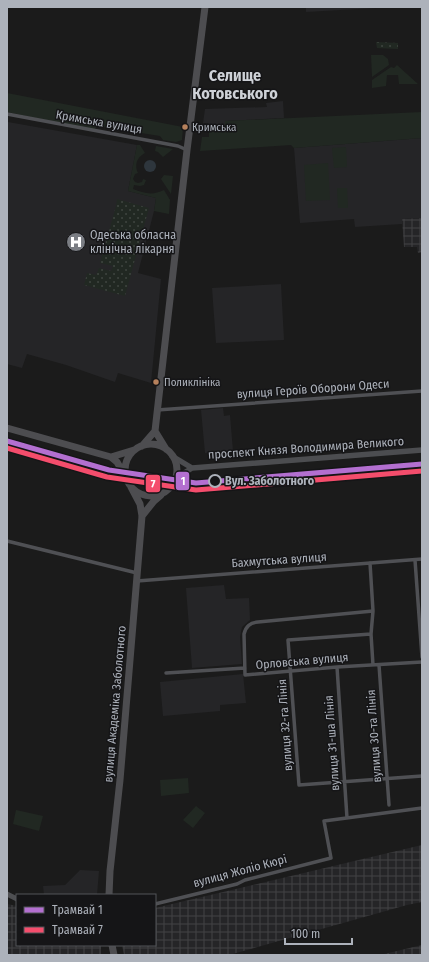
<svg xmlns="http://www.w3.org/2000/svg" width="429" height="962" viewBox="0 0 429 962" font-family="'Fira Sans Condensed',sans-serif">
<defs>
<pattern id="industrial-grid" width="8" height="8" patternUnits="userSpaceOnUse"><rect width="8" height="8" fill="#252527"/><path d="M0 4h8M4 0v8" fill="none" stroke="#424244"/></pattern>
<pattern id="park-dots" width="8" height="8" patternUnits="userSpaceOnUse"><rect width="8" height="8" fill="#212822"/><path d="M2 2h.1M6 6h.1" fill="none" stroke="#3f4540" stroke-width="1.8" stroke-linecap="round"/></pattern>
</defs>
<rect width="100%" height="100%" fill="#1b1b1b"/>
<path fill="#252527" d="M306 7H376V8L306 12Z
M283 101 284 118 225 121V129L209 130 208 123H203L205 109 267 107 266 103Z
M8 122 137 145 128 191 156 198 154 211 138 273 161 279 151 383 118 373 115 382 66 365 27 354 22 368 7 364Z
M422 138V218L402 219V224L355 227 354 219 300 223 294 148Z
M281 284 284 340 216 343 212 288Z
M223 408 224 416 230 415 233 451 205 453 201 410Z
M224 585 226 599 249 598 250 620 242 627 240 637 242 664 192 668 186 588Z
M243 674 246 703 220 705V711L163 716 160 682Z
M80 870 99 871 97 895H44L43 886 65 885Z"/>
<path fill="url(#industrial-grid)" d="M422 218V252L418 253 417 247H404L402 219Z
M422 845V902L407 905 229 955H124L122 945H155V908Z
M7 904 17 906V945H101V955H7Z
M422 945V955H380Z"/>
<path fill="#212822" d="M371 55H383L388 59 389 65 372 77Z
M397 65 418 84H399L398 75H387L386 86 372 88V80L391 67 394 68Z
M7 93 183 127 182 140 176 142 163 140 160 136 97 126 94 130 7 112Z
M422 112V138L294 148 291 145 200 151 202 137H209V130L225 129V121Z
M137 145H140L145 153C137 157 134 165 138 173L135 174 133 179 135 182 138 183 142 182 143 179 146 180 144 185 140 186 134 185 133 189C144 193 152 196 164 190L170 200 169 214 154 211 156 198 128 191Z
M156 146 173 149 163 157 158 152 155 151Z
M346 147 347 167 334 168 332 148Z
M328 163 330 200 306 201 304 165Z
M164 175 173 176 171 194 161 179Z
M337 188H347L348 208H338Z
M188 778 189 793 161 796 160 780Z
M196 806 205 813 193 828 183 820Z
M16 810 43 816 39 831 13 824Z"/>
<path fill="url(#park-dots)" d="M376 42 398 43V49L377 48Z
M117 199 149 208 125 296 84 285 87 273 96 275 99 268 111 271 113 266 100 263 116 206Z"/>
<path fill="#2e363d" d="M144 166a6 6 0 1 1 12 0a6 6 0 1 1-12 0Z"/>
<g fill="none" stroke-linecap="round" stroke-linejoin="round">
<path stroke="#4f5054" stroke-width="3.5" d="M7 114 178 146 187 150
M157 410 422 391
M7 541 137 573
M415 560 422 657
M370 563 373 611 371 634 373 665
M137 581 422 559
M373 611 258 622C250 623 246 626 244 634L245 675 337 667 422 662
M371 634 288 640 299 785 422 776
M379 665 389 805
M337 667 347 818
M166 673 245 668
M155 904 237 884 245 880 331 858 324 821 422 808"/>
<path stroke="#4e4f52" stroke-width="5" d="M7 894 17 899"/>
<path stroke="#4c4d50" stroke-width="5.5" d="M172 456 192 468
M174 481 181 475 192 468 422 450"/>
<path stroke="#4d4d50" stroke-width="7" d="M7 428 111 457 117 462 125 476
M155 431 166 449
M125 470a26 26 0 1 1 52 0a26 26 0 1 1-52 0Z
M142 446 155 431 187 150 205 7
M111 457 134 450
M142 516 154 501 161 495
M109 895 110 871 120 780 142 516 140 504 131 487
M112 945 114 955"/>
<g stroke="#151517" stroke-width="8">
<path id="tram-1" d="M7 441 109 470 196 483 422 464"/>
</g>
<g stroke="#151517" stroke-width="8">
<path id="tram-2" d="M7 448 107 477 196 490 422 471"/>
</g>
<use href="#tram-1" stroke="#b36fd0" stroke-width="5"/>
<use href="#tram-2" stroke="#f44d6c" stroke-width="5"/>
</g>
<defs>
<g id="hospital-disc" transform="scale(1)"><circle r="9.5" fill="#7a7d83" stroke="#151517"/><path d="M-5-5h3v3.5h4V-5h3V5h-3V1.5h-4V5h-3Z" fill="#fff"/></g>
</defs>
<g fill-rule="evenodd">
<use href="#hospital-disc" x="76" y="242"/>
</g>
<g fill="#b6815c" stroke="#151517" stroke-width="1.5">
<circle cx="185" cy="127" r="3.5"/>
<circle cx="156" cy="382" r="3.5"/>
</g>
<circle fill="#151517" stroke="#adb2bb" stroke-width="2" cx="215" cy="481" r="6"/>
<g text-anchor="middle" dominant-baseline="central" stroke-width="3" stroke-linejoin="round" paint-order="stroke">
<g font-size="11" fill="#adb2bb" stroke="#151517" text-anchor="start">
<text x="192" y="127">Кримська</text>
<text x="164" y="382">Поликлініка</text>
</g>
<g font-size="12" fill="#adb2bb" stroke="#151517">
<text transform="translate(99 122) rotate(10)">Кримська вулиця</text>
<text transform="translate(313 389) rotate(-4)">вулиця Героїв Оборони Одеси</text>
<text transform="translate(306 448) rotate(-4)">проспект Князя Володимира Великого</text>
<text transform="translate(279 560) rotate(-4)">Бахмутська вулиця</text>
<text transform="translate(302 661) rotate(-5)">Орловська вулиця</text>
<text transform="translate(115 704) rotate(-85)">вулиця Академіка Заболотного</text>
<text transform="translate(285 725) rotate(-94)">вулиця 32-га Лінія</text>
<text transform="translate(374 736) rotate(-94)">вулиця 30-та Лінія</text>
<text transform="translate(332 743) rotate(-94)">вулиця 31-ша Лінія</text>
<text transform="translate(240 871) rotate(-15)">вулиця Жоліо Кюрі</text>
</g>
<g font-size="12" fill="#adb2bb" stroke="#151517" text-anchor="start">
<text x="90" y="235">Одеська обласна<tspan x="90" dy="14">клінічна лікарня</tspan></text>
</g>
<g font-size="12" font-weight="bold" fill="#adb2bb" stroke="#151517" text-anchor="start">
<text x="225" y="481">Вул. Заболотного</text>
</g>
<g font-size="16" font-weight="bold" fill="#ced1d7" stroke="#151517">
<text x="235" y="75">Селище<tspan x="235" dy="18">Котовського</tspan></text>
</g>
</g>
<g stroke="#151517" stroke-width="1.5">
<rect x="175" y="471" width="15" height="20" rx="4" fill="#b36fd0"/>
<rect x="145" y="474" width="16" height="19" rx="4" fill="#f44d6c"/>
</g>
<g font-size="11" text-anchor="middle" font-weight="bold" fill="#fff">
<text x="183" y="485">1</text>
<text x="153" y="488">7</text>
</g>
<rect width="429" height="962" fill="none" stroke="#adb2bb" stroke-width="16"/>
<rect x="16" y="894" width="140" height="52" fill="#151517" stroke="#525459"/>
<rect x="24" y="907" width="20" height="6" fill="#b36fd0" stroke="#525459"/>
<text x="52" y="914" font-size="12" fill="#adb2bb">Трамвай 1</text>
<rect x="24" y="927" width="20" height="6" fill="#f44d6c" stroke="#525459"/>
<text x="52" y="934" font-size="12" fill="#adb2bb">Трамвай 7</text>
<path d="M285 938v6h67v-6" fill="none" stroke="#adb2bb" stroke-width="2"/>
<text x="291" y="938" font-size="12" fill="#adb2bb" stroke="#151517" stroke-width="3" paint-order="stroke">100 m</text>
</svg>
